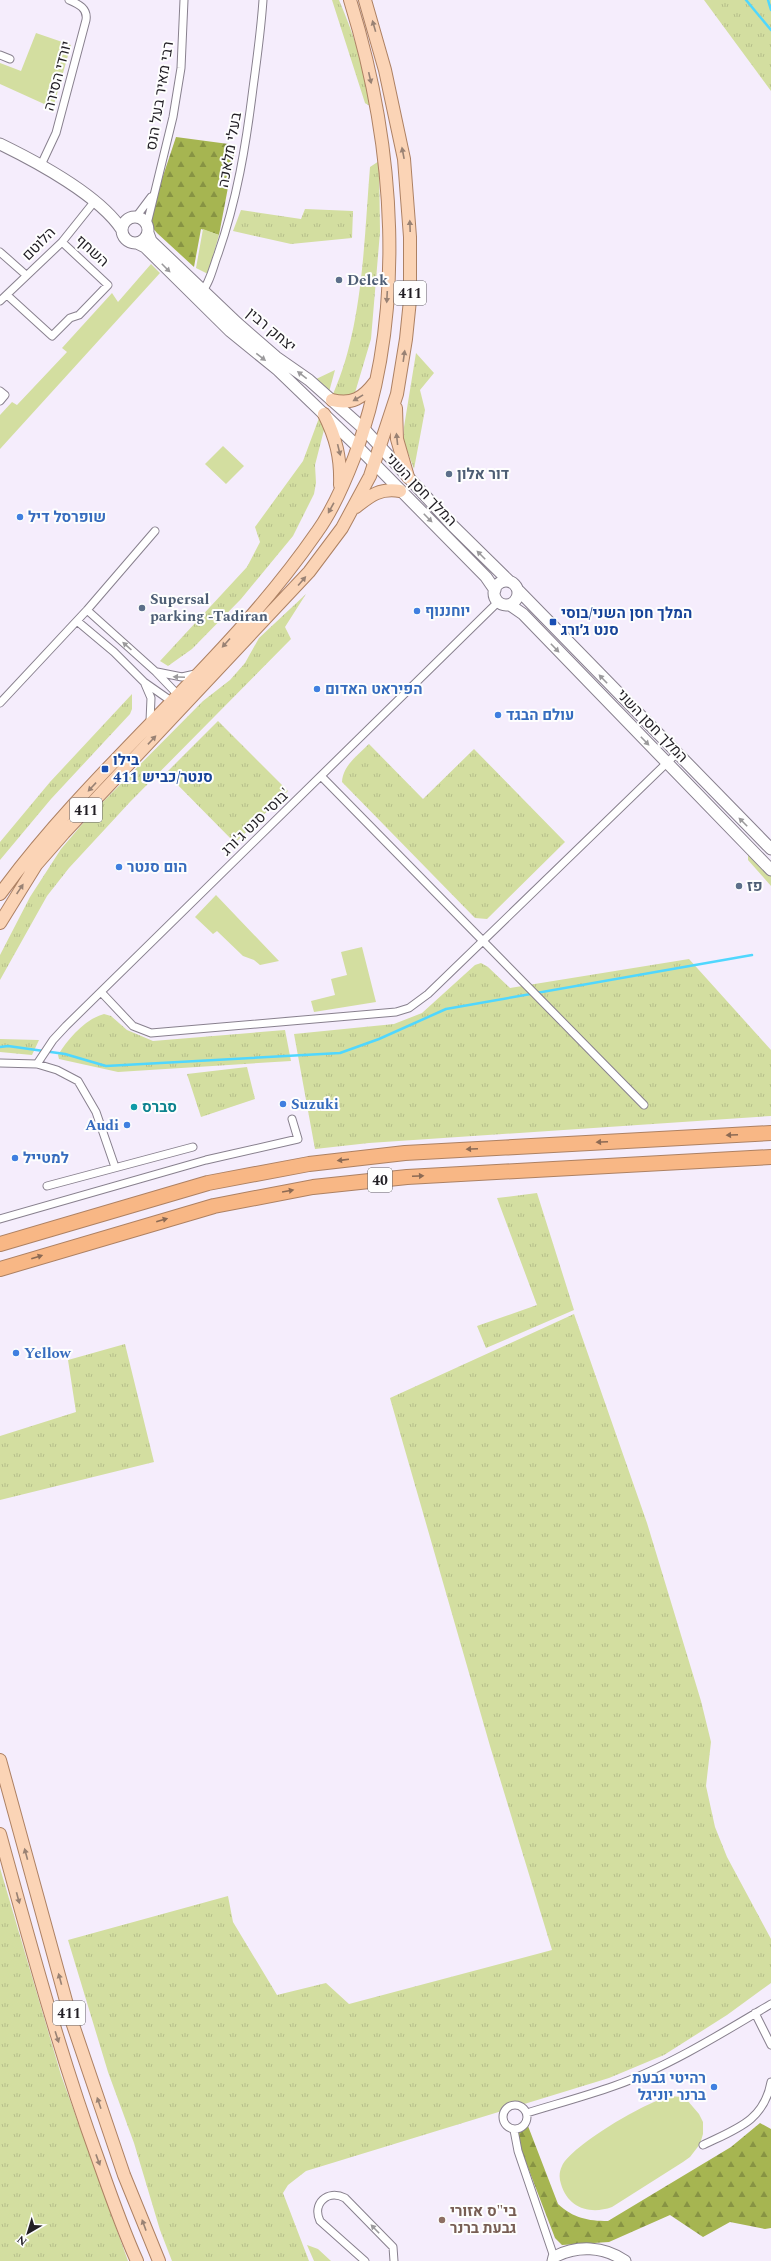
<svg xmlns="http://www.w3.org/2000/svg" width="771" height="2261" viewBox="0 0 771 2261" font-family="Spectral,Heebo,serif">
<defs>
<pattern id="grass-tufts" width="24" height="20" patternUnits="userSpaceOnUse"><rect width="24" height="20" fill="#d3dea0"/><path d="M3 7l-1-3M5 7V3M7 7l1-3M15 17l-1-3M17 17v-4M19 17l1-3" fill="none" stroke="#b5be8a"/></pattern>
<pattern id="forest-firs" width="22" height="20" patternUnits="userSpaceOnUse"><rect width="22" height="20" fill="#a6b551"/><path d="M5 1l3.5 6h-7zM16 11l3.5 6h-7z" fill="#879343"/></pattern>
</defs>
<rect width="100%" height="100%" fill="#f5edfc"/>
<path fill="url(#grass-tufts)" d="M332 0H339C355 37 364 69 373 108L365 103Z
M704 0H771V91Z
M379 161 380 232 371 339 354 396 344 399 333 394C363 327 364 240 370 167Z
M305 209 353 211 352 238 291 244 233 231 241 210 301 219Z
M416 353 434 373 420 390 425 410 414 469 404 442V427Z
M319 418 326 422 315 465 316 483 314 494 293 536 241 599 192 649 168 666 160 661 247 567 260 542 255 527 303 461Z
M306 594 285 627 291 639 130 802 69 868 47 896 0 980V955L30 897 61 849 90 815 203 701 230 680 245 663 259 638Z
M132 694V709L130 714 51 799 0 860V842L50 782Z
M218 721 288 791 235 843 166 773Z
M369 744 423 799 474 749 565 842 487 919 475 918 342 782C343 765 358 755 369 744Z
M689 959 771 1050V1116L369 1143 315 1149 294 1034 394 1024 422 1013 475 965 481 963 488 967 510 988Z
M104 1014 111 1016 127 1030 153 1041 285 1030 291 1061 118 1072 59 1059 58 1055C68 1039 85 1019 104 1014Z
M0 1039 39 1040 32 1055 0 1052Z
M247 1067 255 1099 201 1117 187 1074Z
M537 1193 574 1310 486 1348 477 1326 537 1305 497 1198Z
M574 1314 647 1523 701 1701 711 1742 706 1786 715 1827 727 1857 771 1939V1983L727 2015 664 2055 609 2078 306 2171 288 2185 283 2193 309 2261H172L160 2230 134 2143 108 2072 68 1940 228 1896 233 1922 277 1995 326 1983 349 2004 552 1950 490 1746 390 1398Z
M125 1344 154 1462 0 1500V1436L76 1412 68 1360Z
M0 1868 61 2075 128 2261H0Z"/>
<path fill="url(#forest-firs)" d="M176 137 236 145 219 235 201 229 194 267 157 233 152 227 149 218Z
M760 2123 771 2129V2228L765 2229 730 2222 703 2237 670 2215 609 2242 562 2245 555 2238 522 2152 518 2132 523 2131 528 2126 558 2204C573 2218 588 2221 608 2221L731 2147Z"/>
<path fill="#d3dea0" d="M36 33 71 45 53 108 0 84V63L21 71Z
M203 229 219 235 208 274 196 268Z
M151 264 160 273 0 449V415L12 402 17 405 67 352 62 348 112 293 118 302Z
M335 370 329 392 314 380Z
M223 446 244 466 226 484 205 464Z
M748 853 771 876V886L748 860Z
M216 895 279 961 260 965 254 960 243 956 217 931 213 934 195 917Z
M362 947 376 1002 314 1012 311 1001 335 995 331 979 347 975 341 952Z
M671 2096 681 2097 687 2100 699 2114 703 2122V2134L700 2144 690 2157 683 2162 612 2207C590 2215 568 2208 561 2184 559 2178 559 2172 562 2166 572 2145 647 2101 671 2096Z
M307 2245 318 2249 331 2261H314Z"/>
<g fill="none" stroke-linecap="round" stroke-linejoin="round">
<path stroke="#50d7fe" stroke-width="2.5" d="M746 0 771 30
M768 0 771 10
M0 1047 8 1046 65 1054 106 1066 340 1053 379 1039 446 1009 752 955"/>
<g stroke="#88808e" stroke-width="9">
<path id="street" d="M0 55 10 59
M41 165 56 133 86 20C88 8 78 4 69 0
M136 217 151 197
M147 224 173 117 181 68 184 0
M0 252 26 275
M201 293C210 283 213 267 218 254 237 200 246 145 253 88 257 59 261 30 263 0
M7 295 52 336 70 318 79 315 108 285 62 242
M0 301 62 242 94 202
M0 391 5 395 0 401
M87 610 156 672 179 696
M77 621 114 652 144 682 174 703
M157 672 182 677 195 674
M145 684 151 698 150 721
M0 703 87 610 155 531
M321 776 644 1105
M101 992 133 1026 151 1033 396 1012 409 1008 428 994 676 754
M0 1063 37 1064 57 1070 78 1081 96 1112 115 1167
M37 1064 53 1040 66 1026 498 602
M47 1186 193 1147
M0 1219 206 1160 298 1139 292 1119
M755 2013 771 2045
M503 2117a12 12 0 1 1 24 0a12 12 0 1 1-24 0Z
M527 2113C556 2104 586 2096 614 2086 666 2068 724 2032 771 2004
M514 2130 518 2151 554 2257
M703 2145C736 2129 764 2121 771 2082
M365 2261 320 2221C312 2204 327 2189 345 2198L393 2247 394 2261"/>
</g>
<g stroke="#88808e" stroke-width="13">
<path id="secondary" d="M0 144C37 162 100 196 122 230
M122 230a13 13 0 1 1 26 0a13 13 0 1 1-26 0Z
M148 233 151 241 237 323 276 357 309 380 364 429 453 526 509 581
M137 243 145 247 230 331 278 370 358 447 486 577 495 590
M494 593a12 12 0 1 1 24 0a12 12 0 1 1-24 0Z
M519 591 771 849
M510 605 523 614 771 870
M553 2261 554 2257C577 2245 604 2246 625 2261"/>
</g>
<g stroke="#ad8163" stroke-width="14">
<path id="primary" d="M332 400C352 405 363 398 375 382
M396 408 397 439 408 477
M324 414C336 438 341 458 340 485
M356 507C371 495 380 488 400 491
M0 894C95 764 226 664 317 532 333 510 344 484 354 458 408 313 395 145 350 0
M0 923 36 865 64 833 309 572 342 528 370 476 397 394 406 339 410 300V237L404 159 385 70 365 0
M0 1760 71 2019 124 2175 159 2261
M0 1834C30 1943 59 2052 98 2159 110 2193 122 2228 137 2261"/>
</g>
<g stroke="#ad8163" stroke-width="16">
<path id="highway" d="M0 1244 208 1183 309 1164 405 1153 771 1133
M0 1269 214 1206 313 1187 407 1177 771 1157"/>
</g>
<use href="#street" stroke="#fff" stroke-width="7"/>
<use href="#secondary" stroke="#fff" stroke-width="11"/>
<use href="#primary" stroke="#fbd4b6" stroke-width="12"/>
<use href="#highway" stroke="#f8b785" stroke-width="14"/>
</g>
<defs><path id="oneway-solid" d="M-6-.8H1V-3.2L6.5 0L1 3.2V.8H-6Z"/></defs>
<g fill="#998274">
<use href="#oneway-solid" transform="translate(374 26) rotate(-106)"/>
<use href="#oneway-solid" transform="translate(370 78) rotate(77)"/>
<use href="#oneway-solid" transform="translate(403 153) rotate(-101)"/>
<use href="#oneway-solid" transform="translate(410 226) rotate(-92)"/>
<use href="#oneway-solid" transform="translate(387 297) rotate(93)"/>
<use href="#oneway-solid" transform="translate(404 356) rotate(-82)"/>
<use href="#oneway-solid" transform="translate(358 398) rotate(149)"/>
<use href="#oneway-solid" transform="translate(397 439) rotate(-96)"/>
<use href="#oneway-solid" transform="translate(339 450) rotate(76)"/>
<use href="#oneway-solid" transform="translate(331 508) rotate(119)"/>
<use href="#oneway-solid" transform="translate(302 581) rotate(-49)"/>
<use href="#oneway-solid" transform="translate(226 643) rotate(132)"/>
<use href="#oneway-solid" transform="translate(152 740) rotate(-47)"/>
<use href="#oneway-solid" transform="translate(92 787) rotate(133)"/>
<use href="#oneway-solid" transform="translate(20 889) rotate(-56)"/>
<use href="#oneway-solid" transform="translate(26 1854) rotate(-105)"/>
<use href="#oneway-solid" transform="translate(18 1898) rotate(75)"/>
<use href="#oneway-solid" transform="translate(60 1979) rotate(-105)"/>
<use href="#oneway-solid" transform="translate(57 2037) rotate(72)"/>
<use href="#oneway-solid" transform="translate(99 2103) rotate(-109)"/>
<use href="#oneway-solid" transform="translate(98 2160) rotate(70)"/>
<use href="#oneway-solid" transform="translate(144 2225) rotate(-110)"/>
</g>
<g fill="#9b9a9c">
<use href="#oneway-solid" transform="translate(166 268) rotate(45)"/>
<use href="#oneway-solid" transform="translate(261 357) rotate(38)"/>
<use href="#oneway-solid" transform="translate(302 375) rotate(-142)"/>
<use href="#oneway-solid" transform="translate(428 518) rotate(45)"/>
<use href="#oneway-solid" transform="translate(481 555) rotate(-135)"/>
<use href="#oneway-solid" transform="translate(127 646) rotate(-138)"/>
<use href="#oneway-solid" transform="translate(555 648) rotate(46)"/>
<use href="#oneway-solid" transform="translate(179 677) rotate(-178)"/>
<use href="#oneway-solid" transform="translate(603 679) rotate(-134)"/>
<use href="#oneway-solid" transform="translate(645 741) rotate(46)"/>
<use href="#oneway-solid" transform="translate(743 822) rotate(-135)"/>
<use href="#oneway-solid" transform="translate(375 2229) rotate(-134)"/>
</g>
<g fill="#8c6a54">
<use href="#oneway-solid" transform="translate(732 1135) rotate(177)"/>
<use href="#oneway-solid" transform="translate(602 1142) rotate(177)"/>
<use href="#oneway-solid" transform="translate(472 1149) rotate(177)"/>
<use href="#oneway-solid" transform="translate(343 1160) rotate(173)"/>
<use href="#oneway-solid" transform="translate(418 1176) rotate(-3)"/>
<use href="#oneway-solid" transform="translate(288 1191) rotate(-10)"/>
<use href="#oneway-solid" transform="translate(162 1220) rotate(-16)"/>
<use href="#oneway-solid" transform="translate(37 1257) rotate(-17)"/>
</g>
<g fill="#5c6f8a" stroke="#fefefe" stroke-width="1.5">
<circle cx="339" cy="280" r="4"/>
<circle cx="449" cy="474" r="4"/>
<circle cx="142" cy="608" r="4"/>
<circle cx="739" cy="886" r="4"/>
</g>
<g fill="#3f7fe0" stroke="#fefefe" stroke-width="1.5">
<circle cx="20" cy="517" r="4"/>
<circle cx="417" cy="611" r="4"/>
<circle cx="317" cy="689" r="4"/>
<circle cx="498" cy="715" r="4"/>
<circle cx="119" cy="867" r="4"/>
<circle cx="283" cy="1104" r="4"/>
<circle cx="127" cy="1125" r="4"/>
<circle cx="15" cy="1158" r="4"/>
<circle cx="16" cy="1353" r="4"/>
<circle cx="714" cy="2087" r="4"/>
</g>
<g fill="#1a4fb4" stroke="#fefefe" stroke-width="1.5">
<rect x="549" y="618" width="8" height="8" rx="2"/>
<rect x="101" y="765" width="8" height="8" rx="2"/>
</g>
<circle fill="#0f9aa8" stroke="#fefefe" stroke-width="1.5" cx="134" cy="1107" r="4"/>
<circle fill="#8d6e63" stroke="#fefefe" stroke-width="1.5" cx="442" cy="2220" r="4"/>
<g text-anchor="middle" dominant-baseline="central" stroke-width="4" stroke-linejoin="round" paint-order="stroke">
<g fill="#fefefe" stroke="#636165" stroke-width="1">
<rect x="394" y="281" width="32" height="24" rx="3"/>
<rect x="70" y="798" width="32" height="24" rx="3"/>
<rect x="368" y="1168" width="24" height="24" rx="3"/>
<rect x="53" y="2001" width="32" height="24" rx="3"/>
</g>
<g font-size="14" font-weight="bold" fill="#211e24">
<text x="410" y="293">411</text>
<text x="86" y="810">411</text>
<text x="380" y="1180">40</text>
<text x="69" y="2013">411</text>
</g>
<g font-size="15" fill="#211e24" stroke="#fefefe">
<text transform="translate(58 76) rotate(-75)">יורדי הסירה</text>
<text transform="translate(160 96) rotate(-81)">רבי מאיר בעל הנס</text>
<text transform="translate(230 150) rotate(-80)">בעלי מלאכה</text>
<text transform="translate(39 244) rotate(-45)">הלוטם</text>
<text transform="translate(92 251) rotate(42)">השחף</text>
<text transform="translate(271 330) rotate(40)">יצחק רבין</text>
<text transform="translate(421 490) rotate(46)">המלך חסן השני</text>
<text transform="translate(652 726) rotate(46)">המלך חסן השני</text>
<text transform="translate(256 822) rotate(-44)">בוסי סנט ג'ורג'</text>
</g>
<g font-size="15" font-weight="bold" fill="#4e5e75" stroke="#fefefe" text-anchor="start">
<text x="347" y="280">Delek</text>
<text x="457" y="474">דור אלון</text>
<text x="150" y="599">Supersal<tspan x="150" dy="17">parking -Tadiran</tspan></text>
<text x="747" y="886">פז</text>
</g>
<g font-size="15" font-weight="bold" fill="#366cbe" stroke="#fefefe" text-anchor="start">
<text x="28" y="517">שופרסל דיל</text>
<text x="425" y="611">יוחננוף</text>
<text x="325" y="689">הפיראט האדום</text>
<text x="506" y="715">עולם הבגד</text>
<text x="127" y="867">הום סנטר</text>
<text x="291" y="1104">Suzuki</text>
<text x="119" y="1125" text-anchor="end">Audi</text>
<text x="23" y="1158">למטייל</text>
<text x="24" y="1353">Yellow</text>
<text x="706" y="2078" text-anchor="end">רהיטי גבעת<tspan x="706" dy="17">ברנר יוניגל</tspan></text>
</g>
<g font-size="15" font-weight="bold" fill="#164399" stroke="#fefefe" text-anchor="start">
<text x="561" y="613">המלך חסן השני/בוסי<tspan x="561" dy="17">סנט ג׳ורג</tspan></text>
<text x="113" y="760">בילו<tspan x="113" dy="17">סנטר/כביש 411</tspan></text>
</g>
<g font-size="15" font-weight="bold" fill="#0d838f" stroke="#fefefe" text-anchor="start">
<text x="142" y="1107">סברס</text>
</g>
<g font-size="15" font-weight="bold" fill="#785e54" stroke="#fefefe" text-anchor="start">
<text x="450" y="2211">בי"ס אזורי<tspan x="450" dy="17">גבעת ברנר</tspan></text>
</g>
</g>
<g transform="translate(28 2233) rotate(218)" stroke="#fefefe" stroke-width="3" paint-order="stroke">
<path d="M0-3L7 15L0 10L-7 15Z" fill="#211e24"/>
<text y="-6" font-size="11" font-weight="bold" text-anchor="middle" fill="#211e24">N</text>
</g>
</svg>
